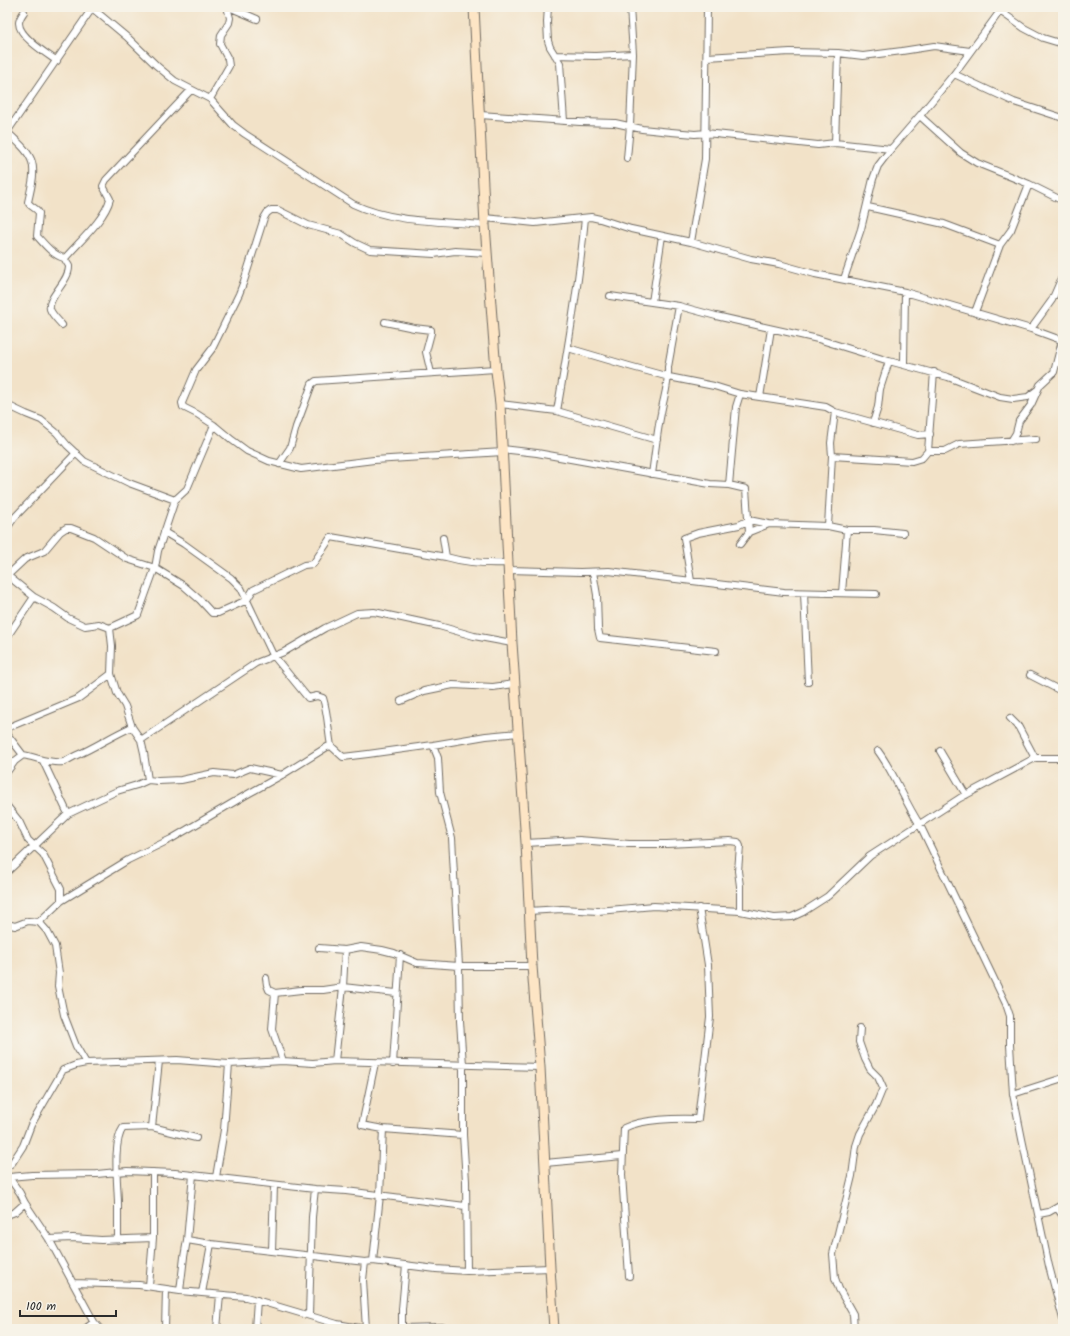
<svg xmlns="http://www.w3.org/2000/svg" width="1070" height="1336" viewBox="0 0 1070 1336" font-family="Kalam,sans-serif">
<rect width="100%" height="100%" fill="#f7f3e8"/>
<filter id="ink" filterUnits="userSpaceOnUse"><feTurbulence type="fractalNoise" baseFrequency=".025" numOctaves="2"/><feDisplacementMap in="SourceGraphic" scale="8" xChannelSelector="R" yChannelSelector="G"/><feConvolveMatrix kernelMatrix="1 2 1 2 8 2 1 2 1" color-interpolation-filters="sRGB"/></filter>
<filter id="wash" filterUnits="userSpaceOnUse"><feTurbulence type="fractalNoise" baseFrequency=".012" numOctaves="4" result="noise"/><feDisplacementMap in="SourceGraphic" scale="16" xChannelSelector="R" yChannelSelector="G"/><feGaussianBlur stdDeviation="0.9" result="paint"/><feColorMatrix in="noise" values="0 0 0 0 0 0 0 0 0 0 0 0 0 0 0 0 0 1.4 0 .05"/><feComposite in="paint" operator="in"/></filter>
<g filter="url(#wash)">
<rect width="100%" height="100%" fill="#f2e2c8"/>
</g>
<g filter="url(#ink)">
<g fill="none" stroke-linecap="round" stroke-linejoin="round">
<g stroke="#716b62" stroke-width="8">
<path id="minor" d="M229 7 257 19
M548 7 547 22 548 41 550 47 560 63 564 121
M92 8 128 38 157 66 175 81 210 99 233 125 245 134 353 204C393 223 442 221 485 225
M1000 11 1024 28 1043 38 1063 44
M24 12C22 15 19 19 19 23 19 37 47 54 57 61
M555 55 595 56 633 54
M707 57 790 52 838 53 863 56 902 51 934 46 970 51
M954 74 1014 102 1063 118
M210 99 229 66 228 59 220 44 221 35 229 23 230 18 227 7
M480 115 580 122 615 123 642 129 671 132 695 134 706 133 818 145 835 143 891 149
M920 116 961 153 977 163 1029 184 1063 201
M7 132C37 159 37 163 28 202 30 207 37 208 39 213L37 236C44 244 53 255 64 258L69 266C70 281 47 297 50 309 52 315 58 320 62 325
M7 132 93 7
M835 143 838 53
M627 158 630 126 633 54 630 7
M868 207 944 224 1000 245
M485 218 535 223 591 217 600 219 631 229 691 242 751 259 779 264 815 274 905 292 1031 329 1061 340
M691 242 705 159 707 7
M487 253 455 251 434 254 370 250 355 243 341 234 308 225 278 210H271L267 213 264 218 244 281 239 294 212 349 196 370 182 403 183 407 197 414 214 425 232 440 247 451 269 461 301 469 374 460 503 452
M64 258 66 257C80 241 105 219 110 199L103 186 106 180 191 90
M844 279 861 229 873 179 878 166 891 149 922 113 954 74 1003 7
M610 296 679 306 716 316 818 339 889 361 948 377 1000 397 1013 399 1028 397 1037 390
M652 302 662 236
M975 312 1000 245 1011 230 1029 184
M385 322 414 328 431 330V333L426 352 431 373
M1031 329 1052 300 1063 275
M568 348 629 366 669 377 714 386 740 394 826 407 835 412 918 435 930 434
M904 364 905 292
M760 397 771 329
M500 404 557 411 657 440
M7 405 26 414 41 420 57 433 67 445 84 461 129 483 175 500
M557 411C568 347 579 283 585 218
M873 423 878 407 880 389 889 361
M1011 441 1016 433 1019 421 1031 405 1040 385 1054 372 1063 337
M502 449 537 453 710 484 729 485 746 489 749 532
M928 451 934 372
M832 456 912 461 922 458 928 451H945L959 444 1036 439
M279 464 290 448 296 427 312 384 316 381 495 369
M652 474C655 454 657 433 661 413 664 396 669 384 668 367L679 306
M729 485 736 407 740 394
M828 526 832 456 831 443 835 412
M7 528 14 518 76 453
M164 532 184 544 231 578 241 588 273 655 308 698 317 696 323 698C328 714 328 730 331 746
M443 538 446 557
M740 544 749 532 769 524
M509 570 580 572 609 571 784 592 876 594
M593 572 597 595 598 629 600 638 716 651
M7 575 34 597 54 608 68 618 85 626 99 624 110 628 112 646 111 674 117 693 125 706 132 727 141 740 144 753 148 780
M8 575 25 559 44 551 60 532 66 528H71L94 537 127 559 155 568 184 586 200 600 212 613H218L247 600 253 590 304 565 313 564 331 537 446 557C467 563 487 564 508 563
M691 581 684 538 698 533 739 525 749 520 769 524 828 526 847 530H874L903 533
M804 593 808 682
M842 593 847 530
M110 628 138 615 155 568 158 551 175 500 187 489 214 425
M7 637 34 597
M1030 675 1063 692
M401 701 424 691 453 685 493 687 514 684
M1010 718 1018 726 1035 758
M7 728 79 698 111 674
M7 734 23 755
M141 740 256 663 284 652 325 628 357 613 374 612 439 626 474 636 512 643
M433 745 438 758 440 792 452 838 459 966 460 1021 463 1065V1135L466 1181 467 1271
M878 751C895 774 904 801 920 825L1006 1004 1010 1016V1045L1013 1094 1022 1139 1049 1266 1063 1319
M940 751 966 795
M43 761 68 814
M7 772 15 761 23 755C36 757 49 764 63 762 67 761 72 757 77 755 96 747 113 735 132 727
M7 806 19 821 28 840 43 854 61 889V901
M526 843 579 840 629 844H667L730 841 738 842 740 846 738 871 740 886V911
M7 872 68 814 117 791 137 785 148 780 158 781 181 780 214 773 233 775 250 768 282 775
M528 911 562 909 598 911 654 906 671 907 740 911 774 918 792 917 803 912 828 896 870 856 960 798 1035 758H1063
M39 922 61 901 128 860 171 839 246 795 282 775 327 747 331 746 343 757 368 754 433 745 486 736 519 733
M7 924 15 926 28 921 39 922 47 931 55 946 59 973 58 986 64 1015 76 1046 86 1063
M319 948 345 950 361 947 382 950 394 953 417 963 459 966H532
M266 978 267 985 269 990 275 993 301 990H323L343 987 396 993
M275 993 272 1029 283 1061
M335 1061 343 987 345 950
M375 1063 362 1125 383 1129 463 1135
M393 1064 400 955
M1013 1094 1063 1078
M152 1127 159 1061
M545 1163 622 1156
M7 1167 12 1163 23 1146 31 1125 63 1070 76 1065 86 1063 177 1060 229 1064 283 1061 313 1063 335 1061 540 1067
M8 1176 20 1193 25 1203 49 1239 94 1322 100 1329
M9 1177 32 1175 97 1174 127 1171 175 1173 315 1189 346 1191 465 1206
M216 1177 224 1130 229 1064
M1057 1208 1063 1216
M1039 1214 1049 1212 1063 1204
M7 1215 15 1212 25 1203
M49 1239 73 1238 101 1240 153 1238
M118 1240C118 1228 118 1217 118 1205 118 1186 112 1143 123 1128L152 1127 196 1138
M187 1240 211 1244 365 1262 373 1261 436 1269 467 1271 550 1268
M272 1251 274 1185
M373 1261 380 1195 383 1129
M365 1262 363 1280 366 1329
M629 1276 622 1175 624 1128C641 1119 678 1118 698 1119L710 1017 708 965 699 908
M73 1283 139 1285 180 1291 246 1297 337 1324 366 1329 442 1327
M149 1286 153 1238V1172
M180 1291 184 1257 187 1240 193 1175
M202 1293 211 1244
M309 1315 312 1217 315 1189
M85 1329 94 1322
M165 1329 166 1289
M217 1329 220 1295
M255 1329 257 1300
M402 1329V1309L406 1265
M854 1329 853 1314 839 1289 835 1278 833 1254 852 1176 856 1146 860 1134 876 1105 883 1088 878 1077 870 1069 865 1059 859 1042 860 1028"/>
</g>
<g stroke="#716b62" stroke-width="11">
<path id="secondary" d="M474 7 485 225 496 371 500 404 512 643 526 843 532 966 540 1067 550 1268 554 1329"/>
</g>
<use href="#minor" stroke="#fff" stroke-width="6"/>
<use href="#secondary" stroke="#fde5c5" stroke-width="9"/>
</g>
</g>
<rect width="1070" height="1336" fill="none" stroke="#f7f3e8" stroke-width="24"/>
<path d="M20 1310v6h96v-6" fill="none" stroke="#2b2b2b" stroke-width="2"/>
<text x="26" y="1310" font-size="12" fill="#2b2b2b" stroke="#f7f3e8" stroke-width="3" paint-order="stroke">100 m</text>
</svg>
